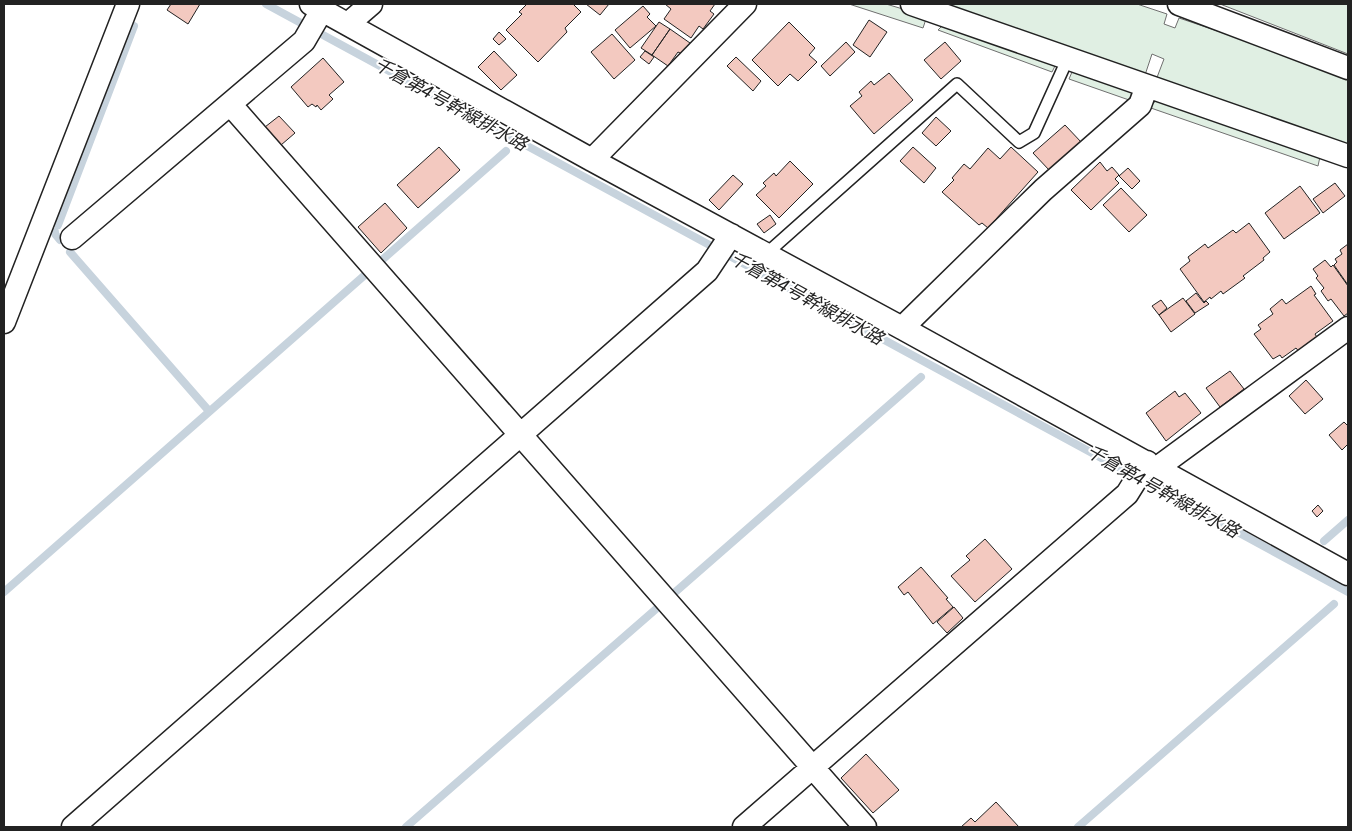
<svg xmlns="http://www.w3.org/2000/svg" width="1352" height="831" viewBox="0 0 1352 831" font-family="Roboto,'Noto Sans JP',sans-serif">
<rect width="100%" height="100%" fill="#fff"/>
<path fill="#e0efe3" stroke="#6f6f6f" d="M849 4H886L923 15 926 19 923 28Z
M936 4H1137L1167 14 1164 24 1175 28 1179 18 1268 48 1348 79V148L1156 80 1164 59 1152 54 1145 75Z
M1220 4H1348V54Z
M946 22 1056 64 1052 72 938 30Z
M1078 66 1132 92 1129 100 1069 79 1072 72Z
M1164 95 1321 152 1318 166 1148 107Z"/>
<g fill="none" stroke-linecap="round" stroke-linejoin="round">
<path stroke="#c7d3dd" stroke-width="8" d="M266 4 1348 592
M58 225 134 26
M55 232V234L60 240
M70 252 209 411
M382 260 506 151
M1324 541 1348 520
M4 592 366 274
M673 594 921 377
M406 827 656 609
M1078 827 1334 604"/>
</g>
<path fill="#f3c9c0" stroke="#222" d="M171 4H200L188 24 167 10Z
M527 4H573L581 12 565 28 567 32 538 62 506 30 522 14 519 12Z
M586 4H609L600 15Z
M665 4H715L710 11 714 14 703 29 699 26 691 38 664 19 671 9Z
M643 6 650 14 647 17 656 26 630 48 615 30Z
M869 20 887 32 870 57 853 45Z
M659 22 670 29 652 55 641 48Z
M789 22 815 48 809 55 817 62 798 81 790 74 778 86 752 60Z
M670 29 690 43 682 54 678 52 668 66 652 55Z
M499 32 506 39 499 45 493 39Z
M612 34 635 60 614 79 591 52Z
M846 42 855 52 830 76 821 66Z
M945 42 961 61 941 79 924 60Z
M494 51 517 75 501 90 478 67Z
M645 51 654 57 649 64 640 57Z
M736 57 761 81 753 91 727 66Z
M323 58 344 82 329 95 333 99 321 110 317 105 316 107 312 104 308 107 291 87Z
M889 73 913 100 874 134 850 106 862 96 859 92 871 81 874 85Z
M279 116 295 133 281 145 265 127Z
M936 117 951 131 936 146 922 133Z
M1065 125 1082 143 1050 171 1033 153Z
M439 147 460 170 418 208 397 185Z
M913 147 936 168 924 183 900 161Z
M1011 147 1038 172 988 228 982 223 979 225 942 192 954 180 952 178 964 164 970 169 988 148 1000 159Z
M790 161 813 184 779 218 756 195 766 186 763 183 774 173 776 176Z
M1100 162 1107 171 1112 167 1119 175 1115 179 1119 183 1091 210 1071 190Z
M1128 168 1140 181 1132 189 1119 176Z
M733 175 743 184 719 210 709 200Z
M1335 183 1345 196 1323 213 1313 199Z
M1300 186 1320 213 1284 239 1265 213Z
M1121 188 1147 215 1129 232 1103 205Z
M385 203 407 228 381 253 358 227Z
M770 215 776 224 764 233 757 224Z
M1249 223 1270 252 1263 258 1264 260 1243 276 1245 278 1223 294 1221 291 1211 299 1210 297 1204 302 1180 269 1190 261 1188 257 1205 244 1208 248 1233 230 1236 233Z
M1348 244V285L1334 265 1337 262 1335 259 1342 254 1340 250Z
M1325 260 1331 267 1333 265 1348 286V313L1344 316 1331 299 1328 301 1321 291 1324 288 1316 278 1318 276 1313 269Z
M1311 286 1316 294 1314 295 1333 321 1315 334 1318 339 1300 353 1296 348 1282 358 1280 355 1273 359 1254 334 1261 329 1258 325 1273 314 1270 309 1282 299 1286 304Z
M1196 293 1204 303 1206 301 1209 304 1195 313 1186 301Z
M1183 298 1195 314 1171 332 1159 315Z
M1161 300 1167 308 1159 315 1152 306Z
M1230 371 1244 389 1220 407 1206 388Z
M1306 380 1323 399 1305 414 1289 396Z
M1175 391 1179 397 1185 393 1201 413 1166 441 1146 413Z
M1344 422 1348 426V444L1342 450 1329 435Z
M1318 505 1323 511 1317 517 1312 511Z
M985 539 1012 569 975 602 951 576 970 560 966 556Z
M921 567 948 598 946 599 953 607 933 624 908 592 904 595 898 587Z
M954 607 963 618 947 633 937 622Z
M866 754 899 790 873 813 841 778Z
M996 802 1019 827H961L971 818 975 822Z"/>
<g fill="none" stroke-linecap="round" stroke-linejoin="round">
<g stroke="#222" stroke-width="14">
<path id="service" d="M766 254 957 84 1019 142 1034 133 1068 58"/>
</g>
<g stroke="#222" stroke-width="25">
<path id="minor" d="M311 4 592 160 902 328 1348 574
M912 4 1348 156
M1179 4 1348 68
M349 23 371 4
M230 104 865 827
M592 160 745 4
M72 238 304 41 322 10
M4 322 128 4
M902 328 1043 190 1140 105 1147 86
M1157 468 1348 328
M73 827 707 271 731 235
M744 827 1127 494 1147 462"/>
</g>
<use href="#service" stroke="#fff" stroke-width="11"/>
<use href="#minor" stroke="#fff" stroke-width="22"/>
</g>
<g text-anchor="middle" dominant-baseline="central" stroke-width="4" stroke-linejoin="round" paint-order="stroke">
<g font-size="18" font-style="italic" fill="#222" stroke="#fff">
<text transform="translate(451 104) rotate(29)">千倉第4号幹線排水路</text>
<text transform="translate(807 298) rotate(29)">千倉第4号幹線排水路</text>
<text transform="translate(1163 491) rotate(29)">千倉第4号幹線排水路</text>
</g>
</g>
<rect width="1352" height="831" fill="none" stroke="#222222" stroke-width="10"/>
</svg>
